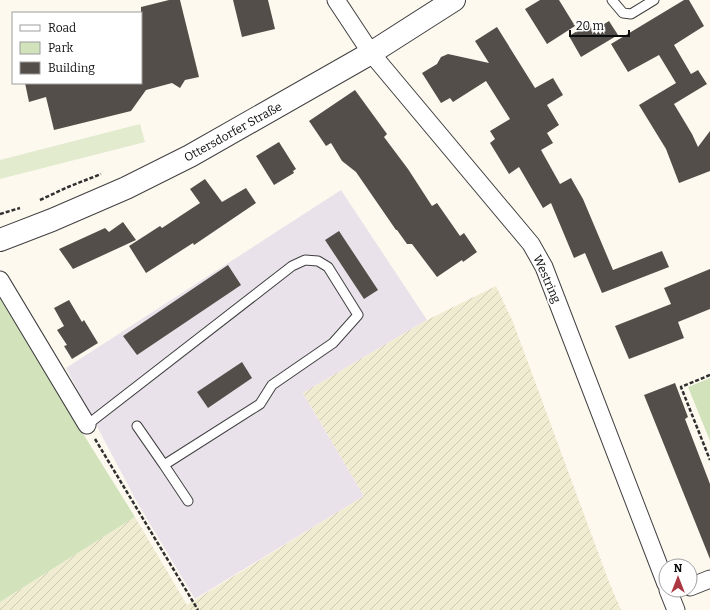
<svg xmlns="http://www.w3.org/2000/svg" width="710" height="610" viewBox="0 0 710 610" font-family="Bitter,serif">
<defs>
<pattern id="farmland-furrows" width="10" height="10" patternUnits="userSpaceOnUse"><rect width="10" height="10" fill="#f0ecd2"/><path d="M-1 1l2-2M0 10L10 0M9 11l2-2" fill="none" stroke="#cdc9b3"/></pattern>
</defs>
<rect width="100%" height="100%" fill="#fdf9ef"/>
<path fill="#e9e2ea" d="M341 190 427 320 303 393 364 496 195 599 138 504 66 368Z"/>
<path fill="url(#farmland-furrows)" d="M496 286 513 322 609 582 621 610H0V602L135 517 187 605 364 496 303 393 427 320Z"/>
<path fill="#d2e3bc" d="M0 294 77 424 135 517 0 602Z
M710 378V441L688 387Z"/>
<path fill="#e2ebcd" d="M140 124 145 142 0 179V160Z"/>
<path fill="#544e4a" d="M169 0H180L199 77 185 80 180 88 172 83 146 90 131 111 54 130 46 97 29 102 25 83H141V7Z
M233 0H268L275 29 242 37Z
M540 0H559L575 26 547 44 525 9Z
M684 0H689L704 26 674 45 691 74 698 70 707 84 674 104 692 134 698 147 710 131V171L679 183 666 149 639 105 676 83 659 55 628 72 611 44Z
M609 21 618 35 581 57 569 36 589 24 593 31Z
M497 27 535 88 553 78 563 95 547 105 559 125 547 133 553 143 541 150 560 184 571 178 583 199 613 270 662 251 669 267 602 293 585 253 574 258 551 203 543 208 519 167 509 174 490 143 495 139 490 131 510 119 486 81 453 102 450 98 441 103 422 73 437 64 441 57 448 54 489 63 475 41Z
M355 90 387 134 384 137 408 169 432 206 437 203 460 236 464 233 477 252 463 262 462 260 437 277 412 244H407L397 230H396L356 172 342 161 331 143 326 146 309 121Z
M279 142 296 169 293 171 294 173 274 185 256 156Z
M205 179 222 202 246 188 256 203 194 245 193 243 146 273 129 246 160 226 162 228 200 203 190 189Z
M123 222 136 240 73 269 59 249 105 228 109 232Z
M339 231 378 290 364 299 325 240Z
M228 265 241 285 137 355 123 336Z
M710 269V309L678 322 684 338 629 359 615 326 671 304 664 288Z
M69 300 82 322 84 320 98 343 72 359 64 346 67 345 57 330 64 326 54 308Z
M242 362 252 378 208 408 197 392Z
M675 383 688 417 685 419 710 484V559L644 395Z"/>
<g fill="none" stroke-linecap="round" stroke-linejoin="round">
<g stroke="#404040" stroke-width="11">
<path id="service" d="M612 0 623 13 631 14 654 0
M87 425 292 266 305 260 318 261 328 267 358 315 333 343 272 385 260 404 164 465 137 426
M164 465 188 501"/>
</g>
<g stroke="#404040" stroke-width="19">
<path id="minor" d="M336 0 371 53 531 244 544 267 666 584
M0 280 87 425
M690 587 710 579
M668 590 676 610"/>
</g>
<g stroke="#404040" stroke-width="24">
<path id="tertiary" d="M0 240 52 220 126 188 190 156 371 53 454 0"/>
</g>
<path stroke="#2f2f2f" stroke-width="2.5" stroke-dasharray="4 2" stroke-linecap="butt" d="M40 200 68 187 101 174
M0 214 20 208
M710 375 681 387 710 460
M95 439 198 610"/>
<use href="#service" stroke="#fff" stroke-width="9"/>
<use href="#minor" stroke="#fff" stroke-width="17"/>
<use href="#tertiary" stroke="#fff" stroke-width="22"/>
</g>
<g text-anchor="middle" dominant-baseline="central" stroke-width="4" stroke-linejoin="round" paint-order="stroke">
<g font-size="12" fill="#0d0d0d" stroke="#fff">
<text transform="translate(233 132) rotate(-29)">Ottersdorfer Straße</text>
<text transform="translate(547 279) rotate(66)">Westring</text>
</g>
</g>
<rect x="12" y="12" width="130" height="72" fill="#ffffff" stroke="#9e9e9e"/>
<rect x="20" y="25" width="20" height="6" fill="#ffffff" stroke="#9e9e9e"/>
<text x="48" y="32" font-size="12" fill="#0d0d0d">Road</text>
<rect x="20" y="42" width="20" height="12" fill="#d2e3bc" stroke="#9e9e9e"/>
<text x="48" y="52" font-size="12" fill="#0d0d0d">Park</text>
<rect x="20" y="62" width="20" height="12" fill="#544e4a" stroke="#9e9e9e"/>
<text x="48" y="72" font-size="12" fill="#0d0d0d">Building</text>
<g transform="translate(678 578)"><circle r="19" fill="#ffffff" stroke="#9e9e9e"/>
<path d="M0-3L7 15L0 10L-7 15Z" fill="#aa3742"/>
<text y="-6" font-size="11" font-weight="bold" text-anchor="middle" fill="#0d0d0d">N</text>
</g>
<path d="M570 30v6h59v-6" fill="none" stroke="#0d0d0d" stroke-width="2"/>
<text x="576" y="30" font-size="12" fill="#0d0d0d" stroke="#ffffff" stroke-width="3" paint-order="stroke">20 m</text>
</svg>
